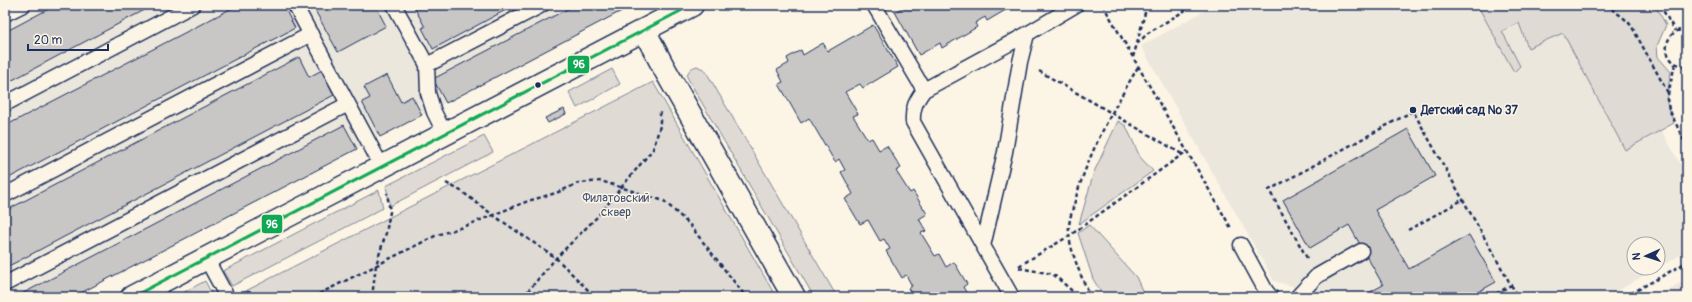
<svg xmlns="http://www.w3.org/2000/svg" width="1692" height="302" viewBox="0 0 1692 302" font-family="Pangolin,sans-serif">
<rect width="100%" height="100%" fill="#fcf5e5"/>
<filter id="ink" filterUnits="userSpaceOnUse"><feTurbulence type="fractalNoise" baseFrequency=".025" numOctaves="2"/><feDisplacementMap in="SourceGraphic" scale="8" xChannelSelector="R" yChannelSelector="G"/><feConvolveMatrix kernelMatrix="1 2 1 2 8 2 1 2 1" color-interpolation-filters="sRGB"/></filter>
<g filter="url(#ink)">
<path fill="#ece7dc" d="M5 5H633L73 297H5Z
M1215 5H1589L1687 175V251L1658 268V244H1634V268H1657L1607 297H1297L1292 286 1274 281 1141 46Z
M1687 279V297H1655Z"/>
<path fill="#dfdbd4" stroke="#7d8599" d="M1482 5H1655L1666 25 1657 46 1658 57 1671 72 1666 100 1674 123 1625 150 1563 33 1528 48 1519 23 1502 31 1520 66 1514 72 1479 8Z
M697 66 705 70 837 297H814L687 77C688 71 690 68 697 66Z
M612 69 620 84 577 108 569 92Z
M653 82 776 297H239L238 295Z
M1118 121 1126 126 1140 157 1153 171 1079 224 1094 172Z
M484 136 493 152 390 206 386 186Z
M379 190 383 208 232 286 223 271Z
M1089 225 1136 277 1145 297H1104L1093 279 1078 233Z
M205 281 213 296 175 297Z"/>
<path fill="#c8c7c6" stroke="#1b2f5e" d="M56 5H154L5 84V32Z
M238 5H283L295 28 5 180V126Z
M312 5H375L386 26 338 52Z
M417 5H515L433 49 422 28 425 27 414 7Z
M575 5H633L446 103 433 79Z
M907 5H1014L987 21 985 17 975 23 977 27 942 48 940 43 919 55 895 12Z
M873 25 898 67 863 88 860 84 845 92 858 114 853 116 868 140 872 138 879 150 887 146 901 168 896 171 910 193 913 191 927 214 919 219 926 231 921 233 935 256 939 254 946 267 954 262 967 284 963 287 969 297H913L908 288 912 286 906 275 902 278 886 251 890 249 884 239 880 241 868 220 860 224 845 199 853 194 841 172 845 170 839 159 835 162 809 118 801 123 779 84 783 82 777 70 789 63 787 58 801 50 803 55 823 43 828 51Z
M299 57 309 77 322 70 334 95 5 268V211Z
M387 75 401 102 412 96 422 115 380 137 362 102 370 98 364 87Z
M564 109 566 114 548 123 545 118Z
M344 125 357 149 73 297H16Z
M1408 129 1435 176 1375 210 1409 269 1469 235 1496 282 1469 297H1361L1383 285 1349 225 1310 248 1283 200Z"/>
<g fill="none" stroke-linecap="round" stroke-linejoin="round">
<g stroke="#1b2f5e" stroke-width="17">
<path id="service" d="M295 5 382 167
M394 5 427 65 428 93 434 112 445 134
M874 5 924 90
M5 14 23 5
M427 65 542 5
M5 104 193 5
M5 195 311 34
M1241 245 1266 291 1271 297
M983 246 1005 152 1020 62 1027 34
M206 258 227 297
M5 284 348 104
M1012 297 913 122C912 108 916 101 924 90L1027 34 1076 5
M1297 297 1317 276 1361 251"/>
</g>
<g stroke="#1b2f5e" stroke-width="25">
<path id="minor" d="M644 30 664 68 794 297
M132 297 692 5"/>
</g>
<path stroke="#1b2f5e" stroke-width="2.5" stroke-dasharray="4 3" stroke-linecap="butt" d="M1103 5 1231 228
M1606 5C1615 12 1626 18 1632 27L1668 93
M1660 5 1675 31
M1687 29C1660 29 1660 66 1687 66
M1137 43 1147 5
M1133 57 1137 44 1148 33 1194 5
M1675 64 1667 99 1669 109 1687 147
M1039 71 1182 154
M446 183 461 191 493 215 556 258 595 297
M1408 230 1464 199
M1307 258 1269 190 1413 111 1511 285 1491 297
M1019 266 1069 236 1187 151
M1019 268 1053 274 1079 297
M1511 285 1519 297
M247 292 260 297
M313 297 437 235 463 227 528 201 556 193 579 183 601 181 664 201 689 224 746 297
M372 297 376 265 386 233 390 212 387 193
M523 297 556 258 597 217 653 149 660 126V112
M1091 297C1083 282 1070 251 1069 234 1068 222 1072 212 1075 201 1088 153 1113 110 1138 67
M1625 297 1687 262"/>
<use href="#service" stroke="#fcf5e5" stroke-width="14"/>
<use href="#minor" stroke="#fcf5e5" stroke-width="22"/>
<g stroke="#fcf5e5" stroke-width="6">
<path id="bus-1" d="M132 297 692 5"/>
</g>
<use href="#bus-1" stroke="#10a855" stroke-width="3"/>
</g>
</g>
<g fill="#1b2f5e" stroke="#fcf5e5" stroke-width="1.5">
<circle cx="538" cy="85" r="3.5"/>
<circle cx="1413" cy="110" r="4"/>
</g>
<g text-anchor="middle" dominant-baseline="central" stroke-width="3" stroke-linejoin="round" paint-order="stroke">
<g font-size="12" font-weight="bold" fill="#1b2f5e" stroke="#fcf5e5" text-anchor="start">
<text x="1421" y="110">Детский сад № 37</text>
</g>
<g font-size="12" fill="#425176" stroke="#fcf5e5">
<text x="616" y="198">Филатовский<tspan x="616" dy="14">сквер</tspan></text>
</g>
</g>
<g stroke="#fcf5e5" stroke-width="1.5">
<rect x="567" y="55" width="23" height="19" rx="4" fill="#10a855"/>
<rect x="261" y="214" width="22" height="20" rx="4" fill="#10a855"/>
</g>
<g font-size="11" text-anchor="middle" font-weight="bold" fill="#fff">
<text x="579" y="68">96</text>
<text x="272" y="228">96</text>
</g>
<rect width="1692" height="302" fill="none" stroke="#fcf5e5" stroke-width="20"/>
<rect x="10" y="10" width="1672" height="282" fill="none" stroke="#1b2f5e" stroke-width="1.5" filter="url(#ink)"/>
<g transform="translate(1646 256) rotate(267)"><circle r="19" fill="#fcf5e5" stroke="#a2a6af"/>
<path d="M0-3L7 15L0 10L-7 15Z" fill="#1b2f5e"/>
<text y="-6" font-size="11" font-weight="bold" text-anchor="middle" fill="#1b2f5e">N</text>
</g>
<path d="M28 44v6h80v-6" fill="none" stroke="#1b2f5e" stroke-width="2"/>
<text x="34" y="44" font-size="12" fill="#1b2f5e" stroke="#fcf5e5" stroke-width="3" paint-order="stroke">20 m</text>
</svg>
